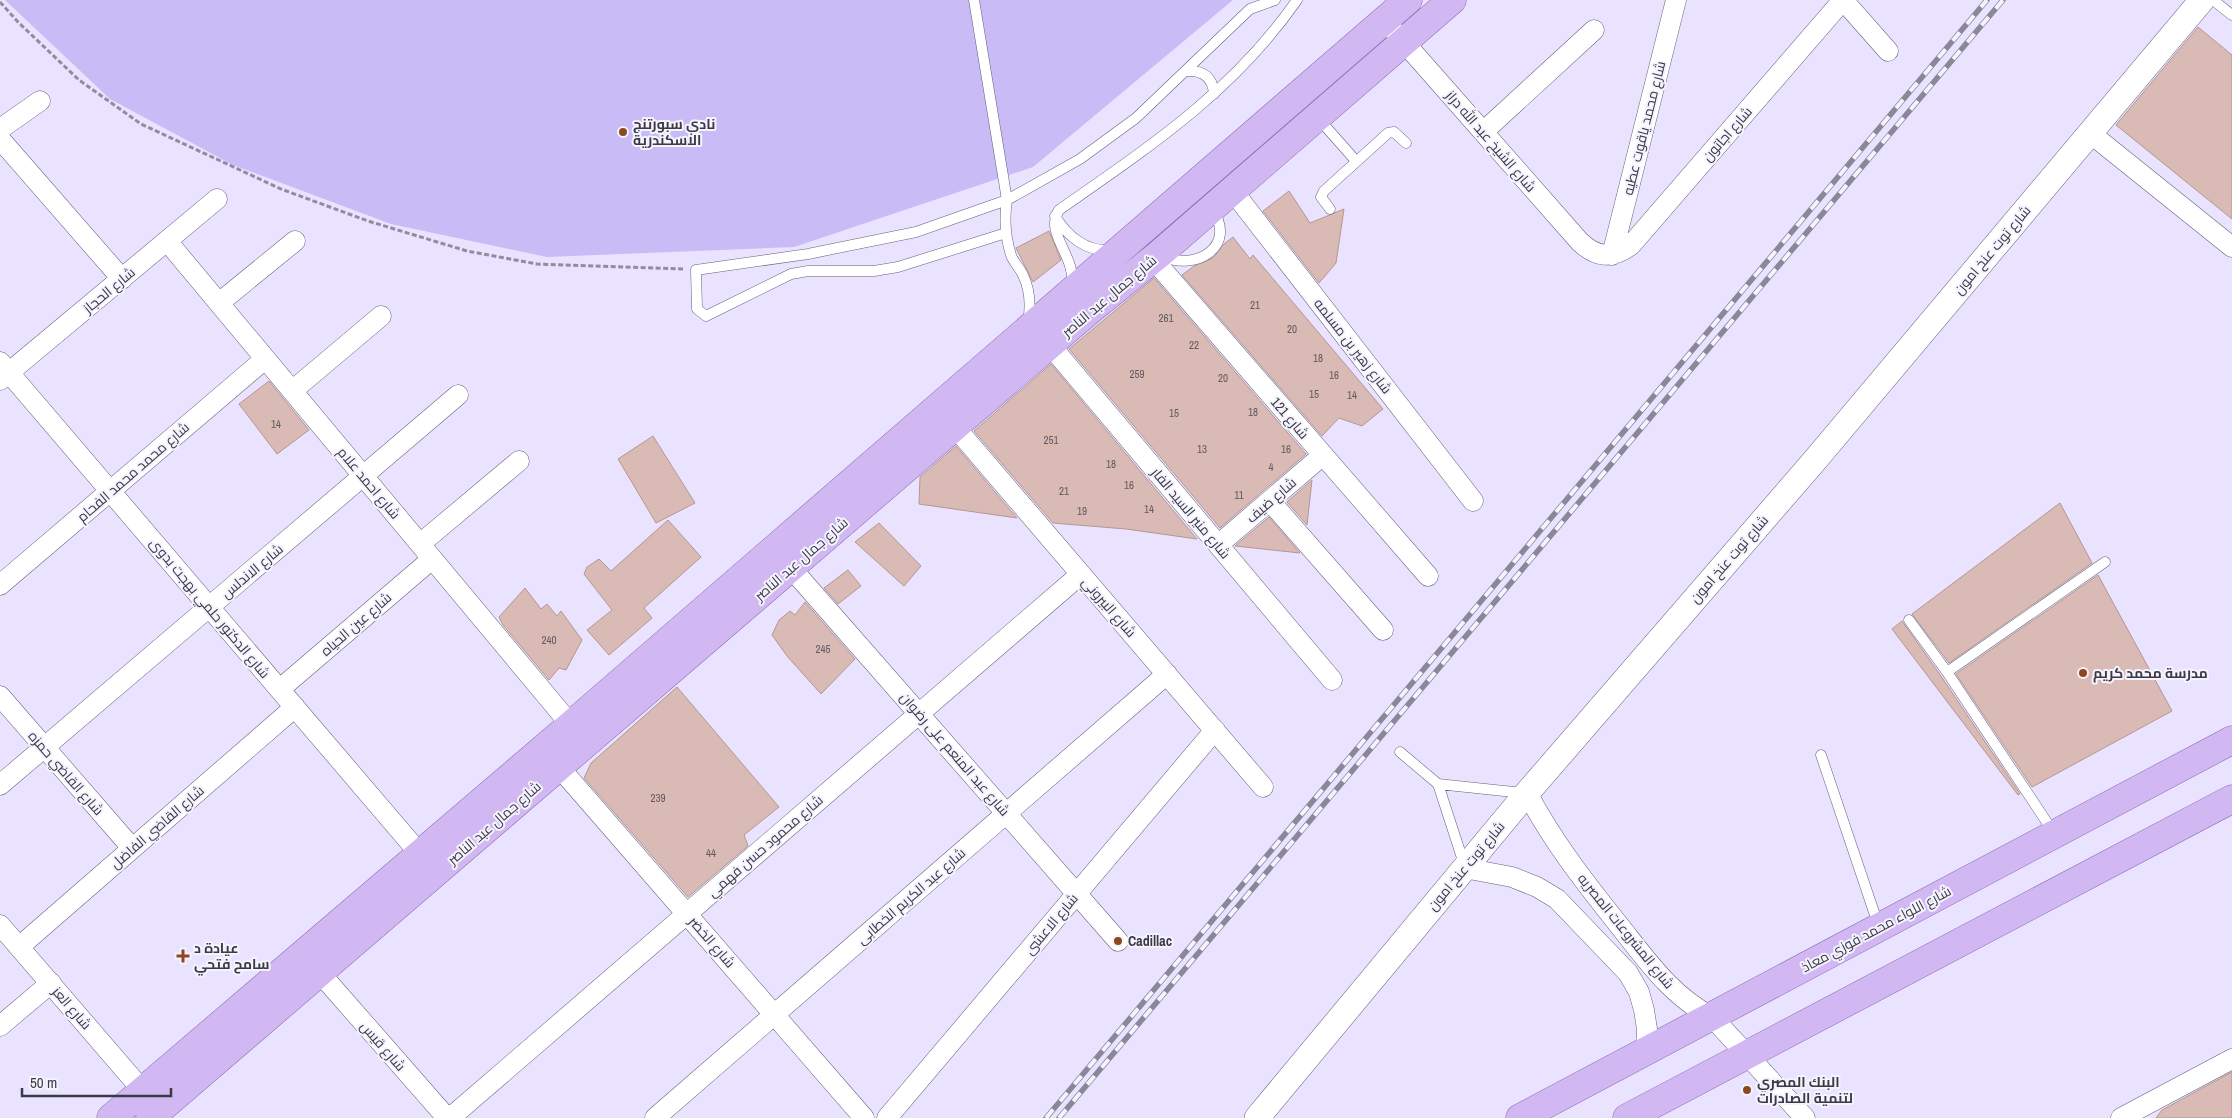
<svg xmlns="http://www.w3.org/2000/svg" width="2232" height="1118" viewBox="0 0 2232 1118" font-family="'Archivo Narrow',Cairo,sans-serif">
<rect width="100%" height="100%" fill="#e9e3ff"/>
<path fill="#c9bbf5" d="M5 0H1233L1033 167 794 247 547 257 391 224 233 165 110 99Z"/>
<path fill="#dabab4" stroke="#b59691" d="M2198 27 2232 55V219L2116 125Z
M1289 191 1310 223 1344 209 1336 263 1319 283 1263 211Z
M1049 231 1061 260 1033 282 1016 248Z
M1233 237 1250 259 1253 255 1383 409 1362 426 1339 418 1322 436 1182 275 1194 266 1213 258 1224 244Z
M1154 278 1306 454 1220 528 1069 349Z
M1051 364 1197 539 1126 529 1053 523 974 431Z
M269 381 309 430 277 454 239 404Z
M653 436 695 503 656 523 618 459Z
M956 446 1017 518 919 504 920 477Z
M1312 480 1307 525 1287 502Z
M2060 503 2092 563 1949 663 1912 614Z
M1269 517 1300 553 1235 546Z
M668 520 701 557 644 608 652 618 609 655 587 630 612 610 584 574 587 567 599 559 611 571Z
M879 523 921 566 904 586 855 542Z
M848 570 861 586 838 604 824 588Z
M2098 575 2172 711 2032 787 1956 674Z
M525 588 541 609 547 604 557 616 561 611 582 640 566 670 559 668 549 680 503 625 499 617Z
M805 602 855 659 821 694 787 656 772 635 779 620 790 611 795 615Z
M1902 621 1941 676 2020 794 2018 795 1892 629Z
M677 687 779 807 744 835 748 846 688 897 584 778 591 763Z
M2232 1072V1118H2156L2162 1110Z"/>
<g fill="none" stroke-linecap="round" stroke-linejoin="round">
<g stroke="#666078" stroke-width="11">
<path id="service" d="M974 0 1007 200C1004 219 1005 236 1011 255 1013 262 1020 268 1023 275 1030 290 1031 306 1028 322
M2213 0 2232 15
M1187 71C1204 70 1213 78 1214 94
M1318 118 1356 161
M1330 209 1321 197 1324 191 1388 133 1394 132 1406 143
M1055 216C1067 236 1086 252 1111 250
M1006 233 898 267 874 271H808L791 274 706 316 697 309 696 270 808 254 916 232 1007 200 1080 159 1136 118 1250 9 1275 0
M1162 256C1196 272 1238 246 1212 209
M1072 285C1076 256 1044 233 1059 210 1149 147 1233 92 1297 0
M1909 620 1947 672 2054 833
M1947 672 2105 562
M1400 752 1438 784 1464 864
M1821 755 1879 927
M1438 784 1523 793"/>
</g>
<g stroke="#666078" stroke-width="21">
<path id="minor" d="M1843 0 1888 51
M1396 33 1580 242C1597 258 1612 259 1631 245L1843 0
M0 129 40 101
M1483 132 1594 30
M2090 133 2232 247
M0 139 122 279
M1232 190 1473 501
M167 241 571 725
M1612 255 1676 0
M1153 259 1428 576
M219 303 295 241
M1050 345 1332 680
M0 362 420 854
M0 380 217 199
M292 391 381 316
M955 427 1263 787
M1270 501 1383 630
M420 544 519 461
M1218 545 1323 455
M791 568 1118 941
M0 585 265 359
M280 689 432 559
M0 696 132 848
M559 767 864 1118
M0 785 458 395
M1527 793C1554 843 1583 880 1618 924 1646 959 1671 996 1712 1017L1805 1118
M1464 868 1512 877 1537 887 1557 899 1628 973 1639 992 1644 1010 1647 1029 1646 1051
M0 925 143 1091
M19 947 295 707
M320 973 447 1118
M0 1026 51 983
M450 1118 1081 574
M655 1118 1167 674
M887 1118 1215 730
M2121 1118 2232 1059"/>
</g>
<g stroke="#666078" stroke-width="26">
<path id="tertiary" d="M1257 1118 1527 793 1816 459 2202 0"/>
</g>
<g stroke="#896cb0" stroke-width="29">
<path id="primary" d="M111 1118 571 725 1408 0
M150 1118 1089 311 1158 255 1452 0
M1520 1118 2232 740
M1627 1118 2232 799"/>
</g>
<path stroke="#918da1" stroke-width="3" stroke-dasharray="5 2.5" stroke-linecap="butt" d="M0 2 18 22 79 80 141 124 281 189 368 221 467 251 537 264 683 269"/>
<use href="#service" stroke="#fff" stroke-width="10"/>
<use href="#minor" stroke="#fff" stroke-width="20"/>
<use href="#tertiary" stroke="#fff" stroke-width="25"/>
<use href="#primary" stroke="#d1b8f2" stroke-width="28"/>
<g stroke="#8b879a" stroke-width="5.5">
<path id="rail" d="M1046 1118 1987 0
M1059 1118 2003 0"/>
</g>
<use href="#rail" stroke="#f5f3fe" stroke-width="4" stroke-dasharray="11" stroke-linecap="butt"/>
</g>
<g fill="#8d4820" stroke="#f5f3fe" stroke-width="2">
<circle cx="623" cy="132" r="5"/>
<circle cx="2083" cy="673" r="5"/>
<circle cx="1118" cy="941" r="5"/>
<path d="M180.5 948.5h5v5h5v5h-5v5h-5v-5h-5v-5h5z"/>
<circle cx="1747" cy="1090" r="5"/>
</g>
<g text-anchor="middle" dominant-baseline="central" stroke-width="4" stroke-linejoin="round" paint-order="stroke">
<g font-size="11" fill="#635960">
<text x="1255" y="305">21</text>
<text x="1166" y="318">261</text>
<text x="1292" y="329">20</text>
<text x="1194" y="345">22</text>
<text x="1318" y="358">18</text>
<text x="1137" y="374">259</text>
<text x="1334" y="375">16</text>
<text x="1223" y="378">20</text>
<text x="1314" y="394">15</text>
<text x="1352" y="395">14</text>
<text x="1253" y="412">18</text>
<text x="1174" y="413">15</text>
<text x="276" y="424">14</text>
<text x="1051" y="440">251</text>
<text x="1202" y="449">13</text>
<text x="1286" y="449">16</text>
<text x="1111" y="464">18</text>
<text x="1271" y="467">4</text>
<text x="1129" y="485">16</text>
<text x="1064" y="491">21</text>
<text x="1239" y="495">11</text>
<text x="1149" y="509">14</text>
<text x="1082" y="511">19</text>
<text x="549" y="640">240</text>
<text x="823" y="649">245</text>
<text x="658" y="798">239</text>
<text x="711" y="853">44</text>
</g>
<g font-size="14" font-weight="bold" fill="#3b3944" stroke="#f5f3fe" text-anchor="start">
<text x="633" y="124">نادي سبورتنج<tspan x="633" dy="16">الاسكندرية</tspan></text>
<text x="2093" y="673">مدرسة محمد كريم</text>
<text x="1128" y="941">Cadillac</text>
<text x="194" y="948">عيادة د<tspan x="194" dy="16">سامح فتحي</tspan></text>
<text x="1757" y="1082">البنك المصري<tspan x="1757" dy="16">لتنمية الصادرات</tspan></text>
</g>
<g font-size="14" fill="#3b3944" stroke="#f5f3fe">
<text transform="translate(1644 128) rotate(-76)">شارع محمد ياقوت عطيه</text>
<text transform="translate(1727 134) rotate(-49)">شارع اجاتون</text>
<text transform="translate(1491 141) rotate(49)">شارع الشيخ عبد الله دراز</text>
<text transform="translate(1992 250) rotate(-50)">شارع توت عنخ امون</text>
<text transform="translate(109 290) rotate(-40)">شارع الحجاز</text>
<text transform="translate(1109 296) rotate(-40)">شارع جمال عبد الناصر</text>
<text transform="translate(1353 346) rotate(52)">شارع زهير بن مسلمه</text>
<text transform="translate(1290 418) rotate(49)">شارع 121</text>
<text transform="translate(133 472) rotate(-41)">شارع محمد محمد الفحام</text>
<text transform="translate(369 483) rotate(50)">شارع احمد علام</text>
<text transform="translate(1271 500) rotate(-41)">شارع ضيف</text>
<text transform="translate(1191 513) rotate(50)">شارع منير السيد الفار</text>
<text transform="translate(801 559) rotate(-41)">شارع جمال عبد الناصر</text>
<text transform="translate(1729 559) rotate(-49)">شارع توت عنخ امون</text>
<text transform="translate(252 571) rotate(-40)">شارع الاندلس</text>
<text transform="translate(1109 607) rotate(49)">شارع البيروني</text>
<text transform="translate(210 608) rotate(50)">شارع الدكتور حلمي بهجت بدوى</text>
<text transform="translate(356 624) rotate(-41)">شارع عين الحياه</text>
<text transform="translate(955 754) rotate(49)">شارع عبد المنعم على رضوان</text>
<text transform="translate(66 773) rotate(49)">شارع القاضي حمزه</text>
<text transform="translate(494 823) rotate(-41)">شارع جمال عبد الناصر</text>
<text transform="translate(157 827) rotate(-41)">شارع القاضي الفاضل</text>
<text transform="translate(765 846) rotate(-41)">شارع محمود حسن فهمي</text>
<text transform="translate(1466 866) rotate(-50)">شارع توت عنخ امون</text>
<text transform="translate(911 896) rotate(-41)">شارع عبد الكريم الخطابى</text>
<text transform="translate(1051 924) rotate(-50)">شارع الاعشى</text>
<text transform="translate(1876 929) rotate(-28)">شارع اللواء محمد فوزي معاذ</text>
<text transform="translate(1626 931) rotate(51)">شارع المشروعات المصريه</text>
<text transform="translate(712 942) rotate(49)">شارع الخضر</text>
<text transform="translate(72 1008) rotate(49)">شارع العز</text>
<text transform="translate(383 1046) rotate(49)">شارع قيس</text>
</g>
</g>
<path d="M22 1088v8h149v-8" fill="none" stroke="#3b3944" stroke-width="2.5"/>
<text x="30" y="1088" font-size="15" fill="#3b3944" stroke="#f5f3fe" stroke-width="4" paint-order="stroke">50 m</text>
</svg>
